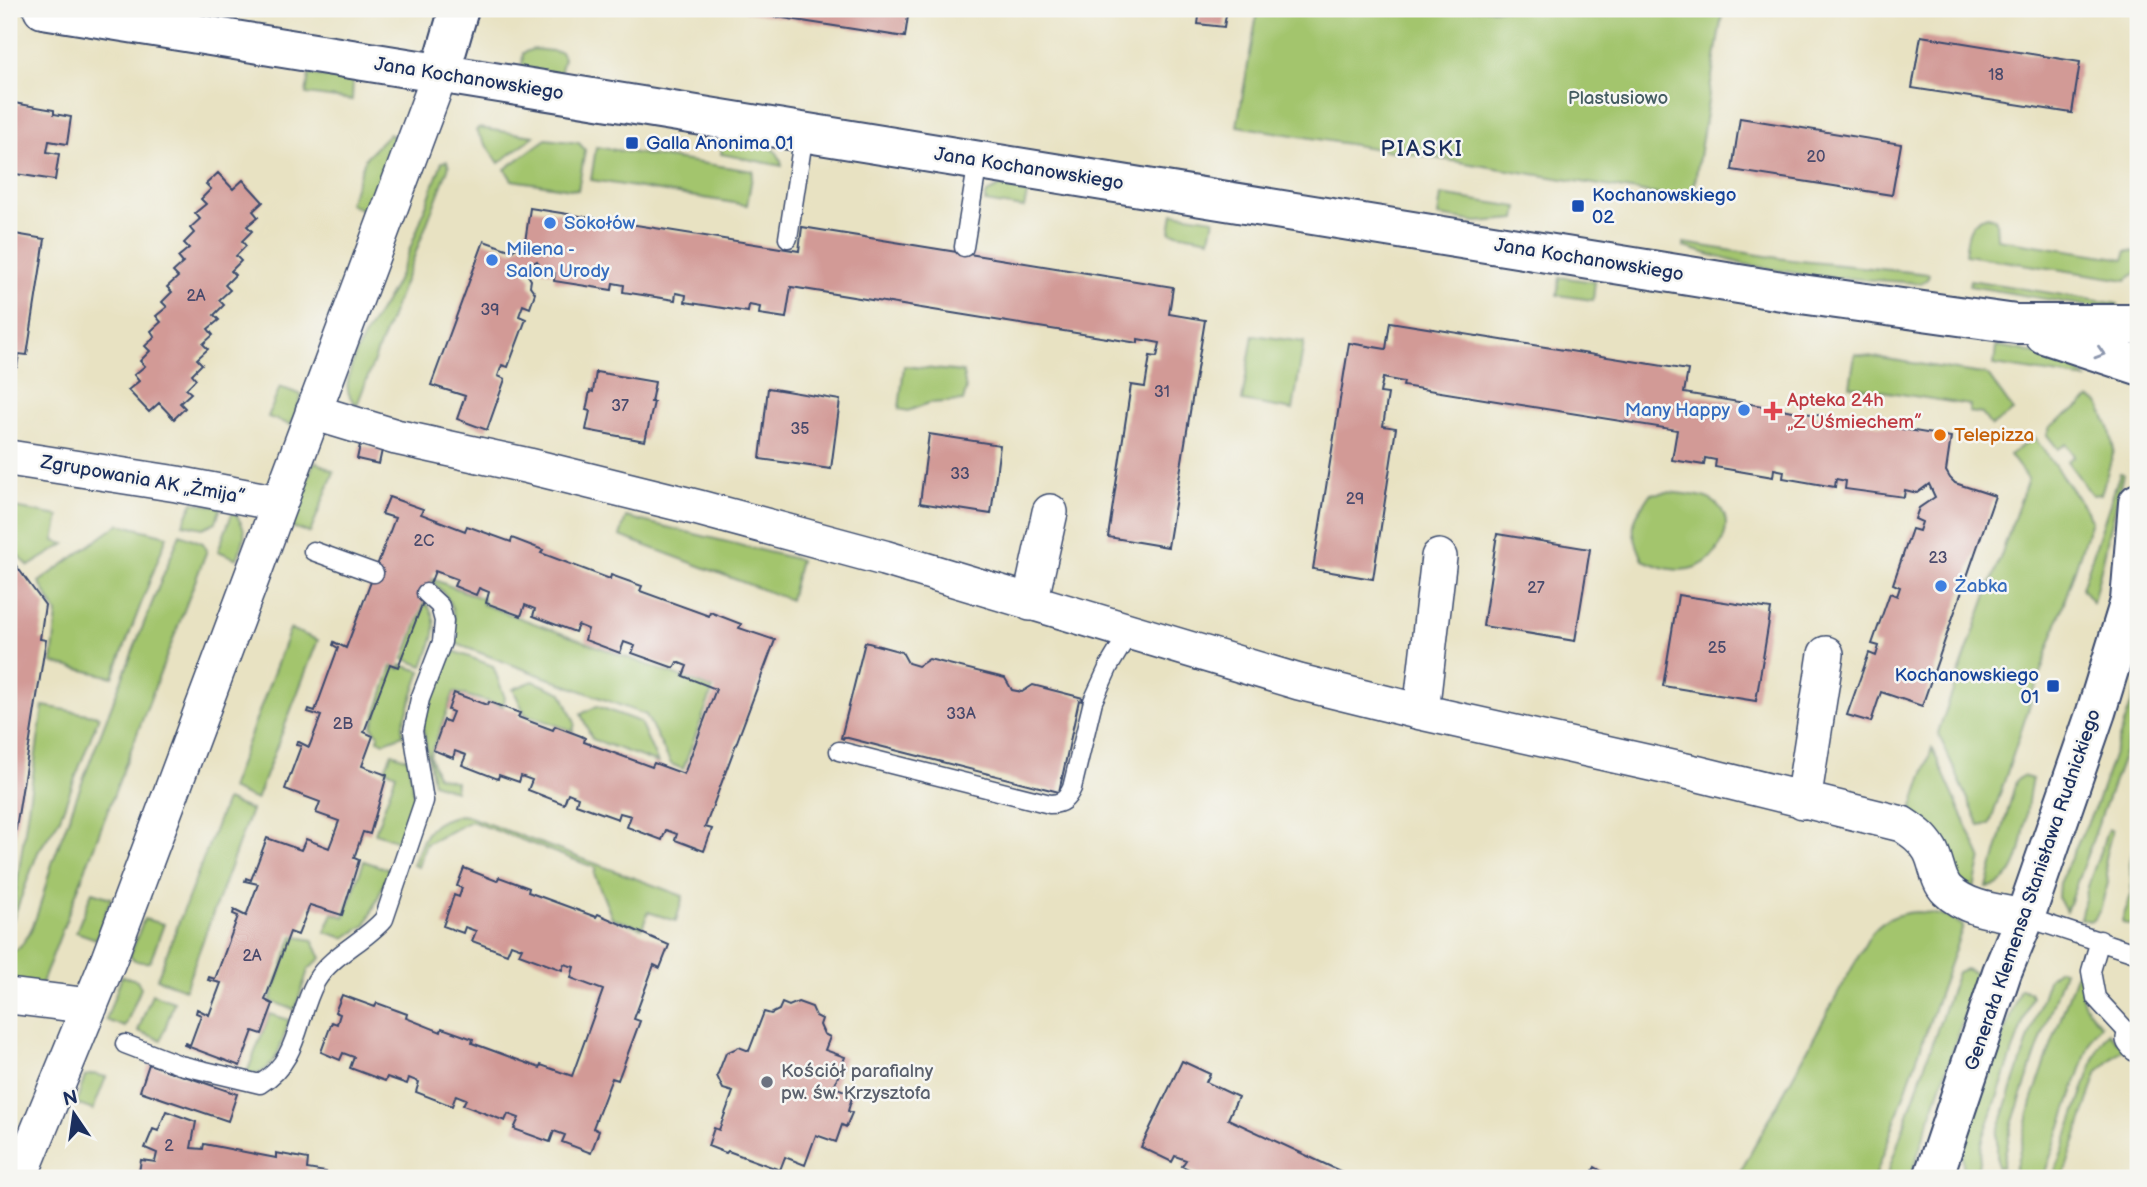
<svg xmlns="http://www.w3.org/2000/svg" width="2147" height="1187" viewBox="0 0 2147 1187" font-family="'Balsamiq Sans',sans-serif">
<rect width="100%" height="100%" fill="#f6f6f2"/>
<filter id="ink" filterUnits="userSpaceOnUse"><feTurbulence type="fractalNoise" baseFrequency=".0143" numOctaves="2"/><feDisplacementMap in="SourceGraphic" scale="14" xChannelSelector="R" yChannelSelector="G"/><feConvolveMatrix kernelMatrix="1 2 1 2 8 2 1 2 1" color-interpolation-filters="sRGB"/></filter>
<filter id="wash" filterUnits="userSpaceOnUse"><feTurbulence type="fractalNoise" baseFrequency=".00686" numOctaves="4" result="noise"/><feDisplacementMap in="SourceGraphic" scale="28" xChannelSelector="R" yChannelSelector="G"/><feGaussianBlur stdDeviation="1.57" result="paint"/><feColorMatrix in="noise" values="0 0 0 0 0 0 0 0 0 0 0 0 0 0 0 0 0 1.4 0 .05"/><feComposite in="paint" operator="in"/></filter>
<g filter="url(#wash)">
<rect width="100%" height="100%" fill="#e8e2c2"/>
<path fill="#a3c56d" stroke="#5f7a66" stroke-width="2" d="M1258 9H1723L1692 200 1237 126Z
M533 49 561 52 564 58 560 74 522 68 523 53Z
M309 74 353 81 352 100 306 94Z
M478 128 534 136 499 163 476 131Z
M389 134 399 139 371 213 349 204 366 157Z
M546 139 579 143 585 150 578 190 512 180 505 169Z
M762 145C775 149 780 153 782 166L721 154 722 146Z
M596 147 753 171 747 205 591 180Z
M447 161 449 166 357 405C350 399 346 391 348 381 353 342 385 310 400 274 415 238 428 200 442 162Z
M1001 186 1028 190 1024 208 985 202 987 193Z
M1441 195 1518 207 1516 219 1477 222 1438 216Z
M1173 213 1214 219 1210 239 1170 232Z
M1988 216 1996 220 1997 239 2124 259 2127 251 2138 252V272L2126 280 1965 255C1967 237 1968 220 1988 216Z
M1684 243 1791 260 1929 274C1929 279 1925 281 1920 283L1812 276 1743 264 1684 247Z
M1560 277 1595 282 1593 300 1557 295Z
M1970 280 2118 304 2117 311 1969 286Z
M1253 335 1304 342 1293 410 1242 401Z
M1996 346C2018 348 2073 361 2086 379L1994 365Z
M1855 354 1988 375 2013 411 1991 426 1982 414 1969 412 1970 405 1850 386Z
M904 366 963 372 966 390 963 401 929 403 908 411 899 409Z
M280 387 302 395 291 425 268 417Z
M2090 399 2099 403 2110 430 2114 451 2101 494 2092 495 2067 461 2074 456 2066 444 2058 449 2047 435 2050 427Z
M2034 437 2087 511 2091 521 1990 824 1980 826 1938 733 2028 479 2010 455Z
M317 462 334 472 310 533 292 527 313 464Z
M2120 473 2123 474 2093 603 2082 588Z
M1667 492C1681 494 1703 494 1714 502 1740 521 1719 559 1696 567 1678 574 1659 567 1643 560 1629 527 1630 524 1650 494Z
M193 502 221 507 216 522 203 528 183 524Z
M9 507 59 516 54 541 65 544 29 566 9 547Z
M233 511C249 531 246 536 237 559L218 551Z
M626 517 800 560 790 600 620 536Z
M119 524 167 536 113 677 52 663 57 613 39 582Z
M180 534 203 543 207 550 42 983 21 987 9 970V953C35 947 44 885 53 861 93 751 136 642 180 534Z
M432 579 483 599 482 604 713 689 683 769 671 764 646 715 454 643C456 617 454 598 432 582Z
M425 602C443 623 432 642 423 666L404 659Z
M290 629 318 640 256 800 230 789Z
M451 650 493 666 505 698 503 706 454 692 430 756 437 776 456 782 455 791 433 783 422 722Z
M401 665 421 671 402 727 403 735 385 742 378 740 379 735 372 727 392 666 400 669Z
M533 681 562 693 575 723 573 731 525 714 513 689Z
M2138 684V716L2066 912 2058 897 2059 883 2096 805Z
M43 706 99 716 59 820 38 852 9 930V908L14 905Z
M597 706 640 722 658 763 592 739 581 714Z
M1932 748 1981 857 1974 888 1964 886 1911 812Z
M392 753 408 759 415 804 401 842 375 833 396 774 385 769Z
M2022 776 2032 779C2023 811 2029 884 1987 887L2016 781Z
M226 800 251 810 185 989 157 979Z
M460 815 467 816 683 896 676 921 648 912 642 928 612 918 594 874 596 868 471 821 426 844 418 867 413 865C424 837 426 821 460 815Z
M2108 829 2112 831 2105 858 2108 883 2100 910 2094 919 2089 921 2080 918 2089 883Z
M2134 843 2138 844V923L2134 925 2123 923 2122 920 2132 893 2130 864Z
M364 861 390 870 366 925 344 938 325 932 333 913 344 917Z
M92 892 111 898 96 939 76 932Z
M1916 912C1931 912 1951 916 1963 926L1875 1178H1737L1869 937C1881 920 1896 913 1916 912Z
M144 919 164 924 150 962C144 963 134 962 130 956Z
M293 936 312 940 321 958 308 970 295 1010 270 1001Z
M2080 963 2088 965C2077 996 2079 1001 2101 1025L2092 1037 2043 1178H2013L2033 1098Z
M1965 969 1975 973 1976 977 1958 1035 1910 1178H1886L1957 972Z
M2059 969 2064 971 2012 1124 2002 1167H1997V1134L2049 977Z
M122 976 137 980 141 988 125 1027 106 1020Z
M2020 989 2030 992 2032 996 1983 1139 1976 1178 1963 1166 1962 1148Z
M152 994 174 1002 161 1040 138 1031Z
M270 1014 289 1020C282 1042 276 1077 246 1075Z
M2108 1032 2124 1048 2098 1071 2063 1178H2053L2098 1048Z
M93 1074 106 1077 93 1110 76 1104 85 1076Z"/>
<g id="blocks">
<path fill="#d29a96" d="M745 9H909L905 37 745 12Z
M1200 9H1227L1224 27 1198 24Z
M1921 36 2080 62 2072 113 1912 88Z
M14 103 54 110V114L71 117 67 144 49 141 47 152 59 154 55 180 9 173V106L13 107Z
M1740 118 1901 144 1892 195 1732 170Z
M218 173 233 189 243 180 263 202 253 211 258 217 247 226 252 231 242 241 246 246 236 256 241 261 231 271 235 275 225 285 230 290 219 300 224 305 214 315 219 320 208 329 213 335 203 344 208 349 197 359 202 364 192 374 196 379 186 389 191 393 180 403 185 408 174 419 159 403 149 412 128 390 139 381 134 375 145 366 140 361 150 351 145 346 155 337 151 331 161 322 156 316 167 307 162 302 172 292 167 287 178 277 173 272 183 263 178 257 189 248 184 243 194 233 190 228 200 219 195 213 206 204 201 199 211 189 206 184Z
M530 208 799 251 802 227 1173 287 1169 314 1205 320 1168 547 1108 537 1131 385 1145 387 1150 356 1157 357 1160 343 1138 339V343L791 287 786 318 759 314 760 307 749 305 748 312 685 302 686 295 676 293 675 300 623 292 624 285 613 283 612 290 554 281 555 273 543 271 537 261 524 269 531 280 530 286 535 293 530 308 523 305 519 316 526 319 508 367 502 365 498 376 505 379 487 430 457 419 465 396 431 385 484 241 512 251 518 247 525 242Z
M9 233 45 239 27 355 19 354 17 367 9 374Z
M1390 322 1688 370 1684 393 1951 437 1946 471 1950 478 1955 483 1995 496 1922 706 1881 692 1871 722 1847 715 1869 653 1876 656 1879 646 1872 644 1890 593 1897 596 1900 587 1893 584 1912 529 1919 531 1922 522 1915 519 1919 508 1935 497 1929 484 1917 493 1905 490 1904 497 1845 489 1846 481 1836 479 1835 487 1783 478 1784 471 1774 469 1773 477 1715 467 1716 460 1705 458 1704 465 1672 460 1677 430 1403 386 1404 382 1383 378 1380 393 1388 394 1383 426 1396 428 1373 579 1313 569 1349 343 1386 349Z
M596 372 655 382 651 402H654L645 441 586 430 590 411 586 410 590 391 593 392Z
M768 388 840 400 831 469 760 459Z
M929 434 1000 445 991 514 920 503Z
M360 445 382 450 379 464 357 459Z
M389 497 423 509 421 514 465 531 467 526 511 542 512 538 543 550 541 553 610 579 611 575 642 586 640 591 709 616 710 612 741 624 739 628 775 640 705 827 712 829 704 851 675 840 677 834 666 830 662 840 627 827 631 816 620 813 618 819 576 804 578 797 568 793 564 804 528 790 532 780 521 776 519 782 499 775 498 779 462 765 466 755 455 751 453 758 433 750 444 720 449 722 453 712 448 710 454 693 487 705 489 702 520 713 518 717 553 730 555 726 581 736 585 738 584 742 652 767 654 763 684 774 716 689 683 676 687 666 677 662 674 668 632 653 635 646 624 642 620 653 585 640 588 629 578 625 575 632 533 616 535 609 525 605 521 616 486 603 489 592 479 588 476 595 454 586 457 579 435 571 398 667 390 664 364 732 373 736 362 766 387 775 370 834 363 832 354 858 359 860 342 915 310 905 298 935 290 932 265 1000 273 1004 262 1034 253 1031 240 1066 184 1045 185 1043 190 1045 201 1015 196 1013 197 1009 209 1015 221 983 208 980 209 977 215 979 238 916 233 914 234 910 246 916 258 884 245 881 246 878 251 880 267 838 301 850 306 839 329 848 334 835 339 821 316 813 320 802 285 789 301 746 296 745 297 741 309 747 321 716 308 712 309 709 315 711 338 648 333 645 334 642 346 648 395 518 382 514Z
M1497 534 1590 549 1575 641 1483 626Z
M9 556 45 605 40 639 46 640 10 866Z
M1678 595 1771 609 1756 701 1663 686Z
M865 642 902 652 908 663 918 666 929 659 1005 678 1012 690 1022 692 1033 685 1083 698 1082 701 1079 700 1059 792 844 737 843 739 841 738Z
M464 868 497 881 499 877 529 888 528 892 596 917 598 914 669 945 660 968 654 965 634 1019 640 1021 618 1080 612 1078 593 1128 599 1131 591 1153 562 1142 565 1135 554 1131 550 1142 514 1129 519 1118 508 1114 505 1121 463 1105 466 1099 456 1095 452 1106 416 1092 419 1082 409 1078 407 1084 387 1077 385 1081 350 1068 354 1057 343 1053 340 1060 321 1052 332 1022 337 1024 340 1014 335 1012 342 995 375 1007 377 1003 407 1014 406 1018 441 1032 442 1028 473 1039 472 1043 540 1068 541 1065 572 1076 603 990 571 978 574 967 564 964 562 970 519 954 522 948 511 944 507 954 472 941 476 931 465 927 463 933 443 926 454 895 459 897 462 888 457 886Z
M798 1002 812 1007 816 1016 822 1019 820 1025 824 1034 830 1037 825 1050 845 1057 834 1087 853 1094 848 1111 852 1113 846 1127 842 1125 836 1142 816 1135 805 1165 785 1157 780 1170 728 1151 726 1153 708 1146 714 1128 719 1130 733 1092 723 1089 717 1076 726 1053 739 1047 749 1051 764 1012 771 1014 779 1010 782 1003 789 1006Z
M1182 1061 1210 1074 1206 1082 1238 1097 1228 1119 1355 1178H1207L1182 1166 1186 1160 1175 1156 1172 1162 1141 1147Z
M149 1064 237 1094 228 1121 140 1091Z
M166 1111 196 1122 191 1148 203 1149 204 1144 276 1158V1153L308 1159 307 1169 326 1172 325 1178H138L141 1160 155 1162 157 1153 145 1148 153 1129 158 1131Z
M1595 1167 1613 1178H1589Z"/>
</g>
</g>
<g filter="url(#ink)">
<use href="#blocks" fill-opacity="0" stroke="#3a4a6d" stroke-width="2"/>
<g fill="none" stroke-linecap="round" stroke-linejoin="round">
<g stroke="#3a4a6d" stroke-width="21">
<path id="lane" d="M788 238 804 133
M964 247 978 161
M313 551 374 573
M839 751 1050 804C1062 804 1067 799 1072 788L1093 701 1109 666 1130 631
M2025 917 2138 954
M2100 940 2091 971 2096 998 2134 1039
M125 1044 180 1065 260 1084C300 1060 296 1017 316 981 331 955 364 942 384 919L424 801 413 731 420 699 442 642 444 621 440 606 426 593"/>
</g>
<g stroke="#3a4a6d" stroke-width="38">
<path id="street" d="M313 412 396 437 529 466 699 508 884 558 1299 682 1421 712 1695 773 1902 824C1914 832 1923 838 1930 850 1937 862 1937 880 1947 890 1967 910 1999 912 2025 917
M9 458 177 484 278 503
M1030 603 1050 512
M1421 712 1439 557
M1803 801 1826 654
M9 996 90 1006
M2134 1039 2138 1044
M19 1178 109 959 440 74"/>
</g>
<g stroke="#3a4a6d" stroke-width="42">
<path id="secondary" d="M43 9 1794 293 2016 324H2138
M440 74 459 9
M2044 334 2138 365
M1933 1178 2002 972 2025 917 2096 712 2130 601 2138 503"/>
</g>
<use href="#lane" stroke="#fff" stroke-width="18"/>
<use href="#street" stroke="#fff" stroke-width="35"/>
<use href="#secondary" stroke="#fff" stroke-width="38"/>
</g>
<defs><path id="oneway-chevron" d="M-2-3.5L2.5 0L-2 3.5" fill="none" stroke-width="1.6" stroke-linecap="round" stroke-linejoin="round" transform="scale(1.75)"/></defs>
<use stroke="#8d97ae" href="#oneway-chevron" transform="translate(2100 353) rotate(17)"/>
</g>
<g fill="#1a4fb4" stroke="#f6f6f2" stroke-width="2.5">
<rect x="625" y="136" width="14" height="14" rx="3.5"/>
<rect x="1571" y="199" width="14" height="14" rx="3.5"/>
<rect x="2046" y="679" width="14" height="14" rx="3.5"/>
</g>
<g fill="#3f7fe0" stroke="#f6f6f2" stroke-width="2.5">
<circle cx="550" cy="223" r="7"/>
<circle cx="492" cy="260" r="7"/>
<circle cx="1744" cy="410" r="7"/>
<circle cx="1941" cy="586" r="7"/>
</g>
<path fill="#e0444e" stroke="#f6f6f2" stroke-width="2.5" d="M1769.5 400.5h7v7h7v7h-7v7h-7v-7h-7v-7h7z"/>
<circle fill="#e8710a" stroke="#f6f6f2" stroke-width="2.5" cx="1940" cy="435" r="7"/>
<circle fill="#6b7280" stroke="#f6f6f2" stroke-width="2.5" cx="767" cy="1082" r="7"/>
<g text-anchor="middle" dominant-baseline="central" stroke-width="5" stroke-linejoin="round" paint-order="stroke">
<g font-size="16" fill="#494a6c">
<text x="1996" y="75">18</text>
<text x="1816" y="157">20</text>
<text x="196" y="296">2A</text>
<text x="490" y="310">39</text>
<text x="1162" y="392">31</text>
<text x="620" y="406">37</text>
<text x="800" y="429">35</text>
<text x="960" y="474">33</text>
<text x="1355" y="499">29</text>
<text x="424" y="541">2C</text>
<text x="1938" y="558">23</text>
<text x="1536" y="588">27</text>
<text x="1717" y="648">25</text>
<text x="961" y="714">33A</text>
<text x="343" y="724">2B</text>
<text x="252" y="956">2A</text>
<text x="169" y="1146">2</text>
</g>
<g font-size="19" fill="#1b2f5e" stroke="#f6f6f2">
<text transform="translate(469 79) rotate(9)">Jana Kochanowskiego</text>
<text transform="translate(1029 169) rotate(9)">Jana Kochanowskiego</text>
<text transform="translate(1589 260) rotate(9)">Jana Kochanowskiego</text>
<text transform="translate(143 480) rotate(10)">Zgrupowania AK „Żmija”</text>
<text transform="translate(2033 890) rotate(-71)">Generała Klemensa Stanisława Rudnickiego</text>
</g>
<g font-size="19" fill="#445c62" stroke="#f6f6f2">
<text x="1618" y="98">Plastusiowo</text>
</g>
<g font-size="19" fill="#164399" stroke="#f6f6f2" text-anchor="start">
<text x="646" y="143">Galla Anonima 01</text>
<text x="1592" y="195">Kochanowskiego<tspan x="1592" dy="22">02</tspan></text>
<text x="2039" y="675" text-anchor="end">Kochanowskiego<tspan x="2039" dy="22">01</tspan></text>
</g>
<g font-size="19" fill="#366cbe" stroke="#f6f6f2" text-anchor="start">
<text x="564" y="223">Sokołów</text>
<text x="506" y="249">Milena -<tspan x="506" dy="22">Salon Urody</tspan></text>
<text x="1730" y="410" text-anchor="end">Many Happy</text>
<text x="1955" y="586">Żabka</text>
</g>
<g font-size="19" fill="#be3a42" stroke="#f6f6f2" text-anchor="start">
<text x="1787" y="400">Apteka 24h<tspan x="1787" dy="22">„Z Uśmiechem”</tspan></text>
</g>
<g font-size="19" fill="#c56008" stroke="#f6f6f2" text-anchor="start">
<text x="1954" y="435">Telepizza</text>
</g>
<g font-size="19" fill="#5b616d" stroke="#f6f6f2" text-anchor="start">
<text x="781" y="1071">Kościół parafialny<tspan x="781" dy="22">pw. św. Krzysztofa</tspan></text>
</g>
<g font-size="23" letter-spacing="2" fill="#1b2f5e" stroke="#f6f6f2">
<text x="1422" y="149">PIASKI</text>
</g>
</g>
<rect width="2147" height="1187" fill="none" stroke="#f6f6f2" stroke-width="35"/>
<g transform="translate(74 1114) rotate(347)" stroke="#f6f6f2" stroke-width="5" paint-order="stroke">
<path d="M0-5L12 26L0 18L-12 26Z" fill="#1b2f5e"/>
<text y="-10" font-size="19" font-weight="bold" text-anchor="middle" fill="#1b2f5e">N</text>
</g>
</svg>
